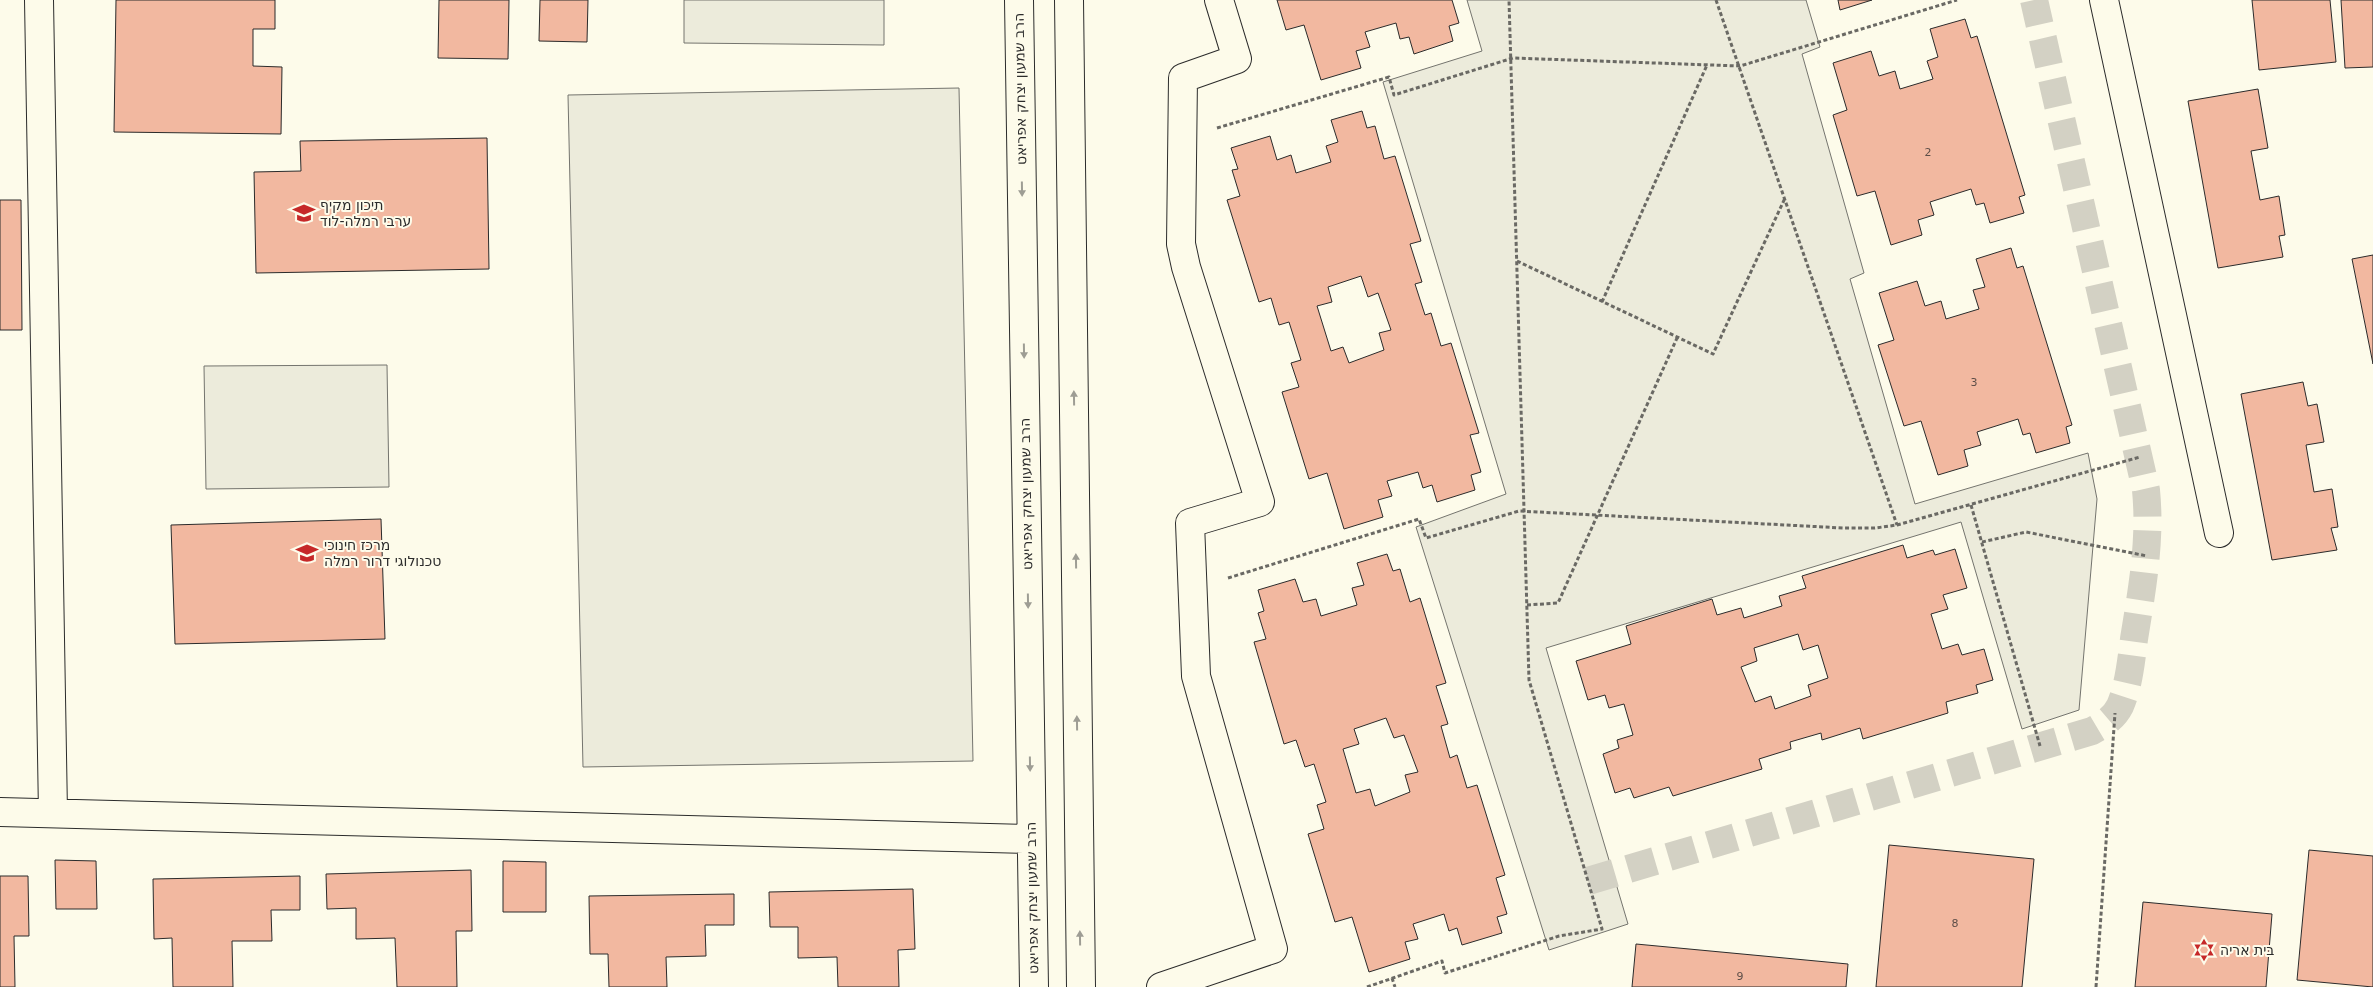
<svg xmlns="http://www.w3.org/2000/svg" width="2373" height="987" viewBox="0 0 2373 987" font-family="'DejaVu Sans',Heebo,sans-serif">
<rect width="100%" height="100%" fill="#fdfbea"/>
<path fill="#ecebdb" stroke="#74746e" d="M684 0H884V45L684 43Z
M1467 0H1806L1820 47 1802 54 1864 273 1850 279 1915 504 2088 453 2097 499 2079 710 2022 729 1961 522 1546 648 1628 924 1549 950 1416 527 1506 494 1383 82 1482 51Z
M959 88 973 761 583 767 568 95Z
M387 365 389 487 206 489 204 366Z"/>
<path fill="#f2b8a0" stroke="#2b2b2b" fill-rule="evenodd" d="M116 0H275V29H253V66L282 67 281 134 114 132Z
M439 0H509L508 59 438 58Z
M540 0H588L587 42 539 41Z
M1277 0H1452L1459 23 1449 26 1453 41 1414 54 1409 37 1400 39 1396 23 1365 32 1370 47 1356 51 1361 68 1321 80 1304 25 1286 30Z
M1838 0H1872L1840 10Z
M2252 0H2330L2336 62 2259 70Z
M2341 0H2373V67L2345 68Z
M1965 19 1971 38 1977 36 2025 195 2019 197 2024 213 1990 223 1984 203 1976 205 1971 189 1930 202 1934 215 1918 220 1922 235 1891 245 1875 191 1857 196 1833 115 1847 110 1833 63 1871 51 1879 76 1895 71 1900 89 1933 79 1927 61 1938 57 1930 29Z
M2258 89 2268 148 2251 151 2260 200 2279 196 2285 235 2279 236 2283 257 2218 268 2188 101Z
M1362 111 1367 128 1375 126 1384 159 1395 156 1421 241 1410 244 1422 282 1415 284 1425 315 1431 313 1441 346 1451 343 1479 433 1470 435 1481 472 1471 475 1475 490 1437 502 1432 485 1423 488 1418 472 1387 481 1392 496 1378 500 1383 517 1344 529 1327 473 1309 479 1282 392 1299 387 1291 363 1301 360 1289 322 1279 325 1271 298 1259 302 1227 200 1240 196 1232 170 1238 169 1231 148 1270 136 1277 160 1291 155 1296 173 1331 162 1326 146 1338 142 1331 120ZM1361 276 1368 297 1378 293 1391 330 1379 333 1384 350 1349 363 1343 347 1331 351 1317 306 1332 302 1328 287Z
M487 138 489 269 256 273 254 172 301 171 300 141Z
M0 200H21L22 330H0Z
M2011 248 2017 268 2023 266 2072 425 2066 427 2070 443 2036 453 2030 433 2023 435 2018 419 1977 432 1981 445 1964 450 1968 466 1938 475 1921 421 1904 426 1878 345 1894 340 1879 293 1917 281 1925 306 1941 301 1946 319 1979 309 1973 290 1985 287 1976 259Z
M2373 255V364L2352 259Z
M2303 382 2308 406 2317 404 2324 442 2306 445 2314 492 2332 489 2338 527 2331 528 2337 550 2272 560 2241 394Z
M381 519 385 639 175 644 171 525Z
M1903 545 1907 558 1933 550 1935 555 1955 549 1967 588 1943 595 1948 609 1931 614 1942 649 1958 644 1962 655 1984 649 1993 680 1976 685 1978 693 1946 702 1948 713 1863 739 1860 728 1822 740 1821 733 1790 742 1791 749 1759 759 1762 769 1673 796 1669 787 1634 798 1630 788 1615 793 1603 754 1619 748 1617 740 1633 735 1624 704 1609 708 1605 695 1588 700 1576 661 1631 644 1626 626 1712 599 1717 615 1741 608 1744 618 1782 606 1779 596 1806 588 1802 576ZM1798 634 1803 650 1818 645 1828 678 1808 685 1811 696 1775 709 1771 696 1755 702 1741 667 1757 661 1754 648Z
M1387 554 1393 571 1400 569 1410 602 1420 598 1446 683 1436 686 1448 724 1441 726 1450 758 1457 755 1467 788 1477 785 1505 875 1496 878 1507 914 1497 917 1502 933 1462 945 1457 928 1449 931 1444 914 1413 924 1418 939 1405 942 1410 959 1369 972 1352 917 1335 922 1308 834 1324 829 1317 805 1326 802 1314 764 1305 767 1296 740 1284 744 1254 642 1266 639 1258 613 1264 611 1258 590 1295 579 1303 602 1316 599 1321 616 1357 605 1352 588 1364 585 1357 563ZM1386 718 1394 738 1404 735 1418 772 1405 775 1410 792 1375 806 1370 789 1356 793 1343 749 1359 744 1354 729Z
M1889 845 2034 859 2022 987H1876Z
M2309 850 2373 856V987L2297 980Z
M55 860 96 861 97 909H56Z
M503 861 546 862V912H503Z
M471 870 472 931H456L457 987H397L395 938 356 939V908L327 909 326 874Z
M0 876H28L29 936H14L15 987H0Z
M300 876V910H271L272 941H232L233 987H173L172 938 154 939 153 879Z
M913 889 915 949 898 950 899 987H838L837 957 798 958V927H770L769 892Z
M734 894V925H705L706 956 666 957 667 987H609L608 954H590L589 896Z
M2143 902 2272 914 2266 987H2135Z
M1636 944 1848 964 1846 987H1632Z"/>
<g fill="none" stroke-linecap="round" stroke-linejoin="round">
<path stroke="#d3d1c4" stroke-width="28" stroke-dasharray="28 14" stroke-linecap="butt" d="M1588 881 2092 731C2103 725 2114 718 2120 706 2129 685 2131 661 2134 639 2142 589 2151 541 2146 490L2034 0"/>
<g stroke="#2b2b2b" stroke-width="30">
<path id="minor" d="M39 0 53 813
M1019 0 1034 987
M1069 0 1081 987
M2104 0 2219 533
M0 812 1031 839
M1161 987 1273 949 1196 676 1190 523 1260 502 1186 267 1181 244 1183 78 1237 59 1219 0"/>
</g>
<path stroke="#6a6964" stroke-width="3" stroke-dasharray="4 2.5" stroke-linecap="butt" d="M1716 0 1897 525
M1217 128 1389 77 1394 95 1513 58 1740 66 1957 0
M1517 261 1713 354 1785 198
M1602 302 1707 65
M1971 505 2040 746
M1982 542 2026 532 2147 556
M1228 578 1419 519 1426 538 1519 511 1843 528H1875L1897 525 2140 457
M1527 605 1558 603 1677 338
M1392 978 1395 987
M1367 987 1442 961 1445 973 1559 936 1602 929 1529 680 1509 0
M2096 987 2115 713"/>
<use href="#minor" stroke="#fdfbea" stroke-width="28"/>
</g>
<defs><path id="oneway-solid" d="M-6-.8H1V-3.2L6.5 0L1 3.2V.8H-6Z" transform="scale(1.25)"/></defs>
<g fill="#9e9d94">
<use href="#oneway-solid" transform="translate(1022 189) rotate(89)"/>
<use href="#oneway-solid" transform="translate(1024 351) rotate(89)"/>
<use href="#oneway-solid" transform="translate(1074 398) rotate(-91)"/>
<use href="#oneway-solid" transform="translate(1076 561) rotate(-91)"/>
<use href="#oneway-solid" transform="translate(1028 601) rotate(89)"/>
<use href="#oneway-solid" transform="translate(1077 723) rotate(-91)"/>
<use href="#oneway-solid" transform="translate(1030 764) rotate(89)"/>
<use href="#oneway-solid" transform="translate(1080 938) rotate(-91)"/>
</g>
<defs>
<g id="school-bare" transform="scale(1.725)"><path d="M0-5L7-2L0 1L-7-2ZM-4 1L0 2.5L4 1V4Q0 6-4 4Z" fill="#c62828" stroke="#fdfbea" stroke-width="2.5" paint-order="stroke"/></g>
<g id="synagogue-bare" transform="scale(1.725)"><path d="M0-6.5L5.6 3.2H-5.6ZM0 6.5L5.6-3.2H-5.6Z" fill="#c62828" stroke="#fdfbea" stroke-width="2.5" paint-order="stroke"/></g>
</defs>
<g fill-rule="evenodd">
<use href="#school-bare" x="304" y="213"/>
<use href="#school-bare" x="307" y="553"/>
<use href="#synagogue-bare" x="2204" y="950"/>
</g>
<g text-anchor="middle" dominant-baseline="central" stroke-width="4" stroke-linejoin="round" paint-order="stroke">
<g font-size="11" fill="#5d4e48">
<text x="1928" y="152">2</text>
<text x="1974" y="382">3</text>
<text x="1955" y="923">8</text>
<text x="1740" y="976">9</text>
</g>
<g font-size="14" fill="#2b2b2b" stroke="#fdfbea">
<text transform="translate(1020 89) rotate(-91)">הרב שמעון יצחק אפריאט</text>
<text transform="translate(1026 494) rotate(-91)">הרב שמעון יצחק אפריאט</text>
<text transform="translate(1032 898) rotate(-91)">הרב שמעון יצחק אפריאט</text>
</g>
<g font-size="14" fill="#2b2b2b" stroke="#fdfbea" text-anchor="start">
<text x="320" y="205">תיכון מקיף<tspan x="320" dy="16">ערבי רמלה-לוד</tspan></text>
<text x="324" y="545">מרכז חינוכי<tspan x="324" dy="16">טכנולוגי דרור רמלה</tspan></text>
<text x="2220" y="950">בית אריה</text>
</g>
</g>
</svg>
